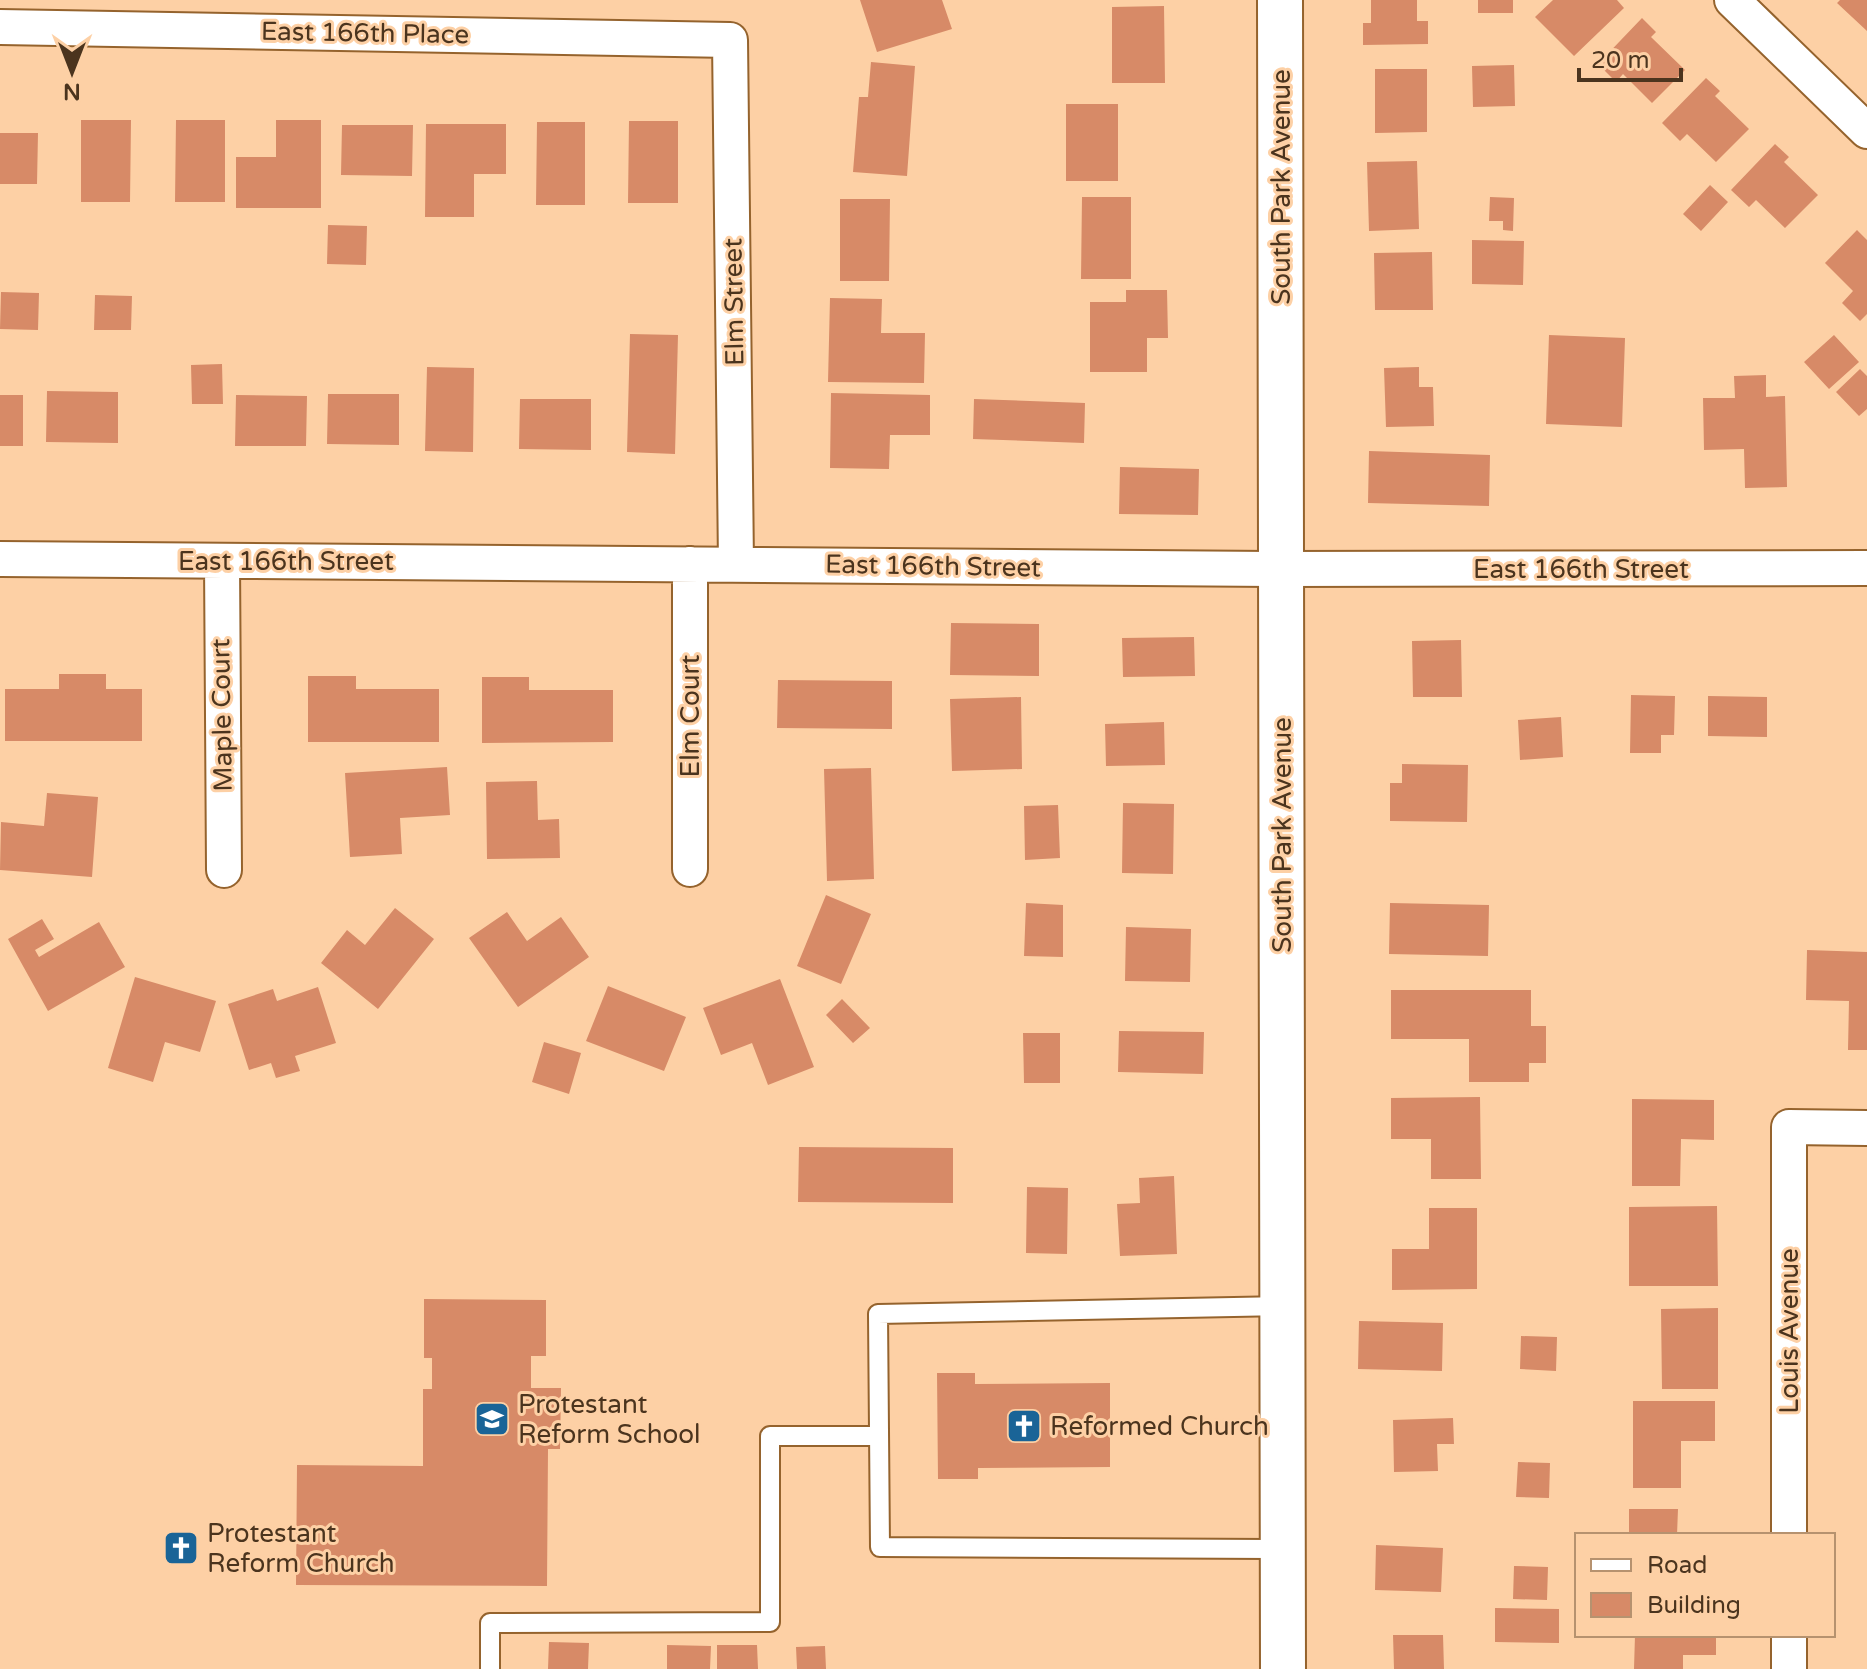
<svg xmlns="http://www.w3.org/2000/svg" width="1867" height="1669" viewBox="0 0 1867 1669" font-family="'Varela Round',sans-serif">
<rect width="100%" height="100%" fill="#fdd0a5"/>
<path fill="#d78a67" d="M860 0H942L952 29 877 52Z
M1371 0H1417V21H1428V44L1363 45V23H1371Z
M1478 0H1513V13H1478Z
M1553 0H1617L1624 8 1574 56 1535 17Z
M1840 0H1867V31L1837 3Z
M1164 6 1165 83H1112V7Z
M1642 18 1656 32 1651 37 1685 70 1652 103 1623 74 1616 82 1598 64Z
M871 62 915 66 907 176 853 172 859 97H868Z
M1514 65 1515 106 1473 107 1472 66Z
M1375 69H1427V132L1375 133Z
M1706 78 1720 91 1715 96 1749 129 1716 162 1687 134 1680 141 1662 123Z
M1066 104H1118V181H1066Z
M81 120H131L130 202H81Z
M176 120H225V202H175Z
M276 120H321V208H236V157H276Z
M629 121H678V203H628Z
M537 122H585V205H536Z
M426 124H506V174H474V217H425Z
M342 125H413L412 176 341 175Z
M0 133H38L37 184H0Z
M1775 144 1789 157 1784 162 1818 195 1785 228 1756 200 1749 207 1731 190Z
M1417 161 1419 229 1369 231 1367 162Z
M1710 185 1728 202 1701 231 1683 214Z
M1082 197H1131V279H1081Z
M1490 197 1514 198 1513 231 1503 230V221H1489Z
M840 199H890L889 281H840Z
M328 225 367 226 366 265 327 264Z
M1857 230 1867 240V314L1860 321 1842 303 1853 291 1825 263Z
M1472 240 1524 241 1523 285 1472 284Z
M1432 252 1433 310H1375L1374 253Z
M1126 290H1167L1168 338H1147V372H1090V302H1126Z
M1 292 39 293 38 330 0 329Z
M95 295 132 296 131 330H94Z
M830 298 882 299 881 333H925L924 383 828 382Z
M630 334 678 335 675 454 627 452Z
M1549 335 1625 338 1622 427 1546 424Z
M1834 335 1859 362 1829 389 1804 362Z
M222 364 223 404H192L191 365Z
M427 367 474 368 473 452 425 451Z
M1419 367V387H1433L1434 426 1386 427 1384 368Z
M1860 369 1867 376V409L1859 416 1836 392Z
M1766 375V397L1785 396 1787 487 1745 488 1744 449 1704 450 1703 398H1735L1734 376Z
M47 391 118 392V443L46 442Z
M831 393 930 395V435H890L889 469 830 468Z
M328 394H399V445L327 444Z
M0 395H23V446H0Z
M236 395 307 396 306 446H235Z
M520 399H591V450L519 449Z
M974 399 1085 403 1084 443 973 439Z
M1369 451 1490 455 1489 506 1368 503Z
M1120 467 1199 469 1198 515 1119 514Z
M951 623 1039 624V676L950 675Z
M1194 637 1195 676 1123 677 1122 638Z
M1461 640 1462 697H1413L1412 641Z
M59 674H106V689H142V741H5V689H59Z
M308 676H356V689H439V742H308Z
M482 677H529V690H613V742L482 743Z
M778 680 892 681V729L777 728Z
M1631 695 1675 696 1674 735H1661V753H1630Z
M1708 696 1767 697V737L1708 736Z
M1021 697 1022 769 952 771 950 699Z
M1561 717 1563 757 1520 760 1518 720Z
M1164 722 1165 765 1106 766 1105 724Z
M1402 764 1468 765 1467 822 1390 821V783H1402Z
M447 767 450 815 400 818 402 854 350 857 345 773Z
M871 768 874 879 827 881 824 769Z
M537 781 538 820 559 819 560 858 487 859 486 782Z
M47 793 98 797 92 877 0 870 1 822 44 826Z
M1123 803 1174 804 1173 874 1122 873Z
M1058 805 1060 858 1025 860 1024 806Z
M826 895 871 914 841 984 797 966Z
M1026 903 1063 905V957L1024 956Z
M1390 903 1489 905 1488 956 1389 954Z
M395 908 434 939 378 1009 321 963 347 930 365 945Z
M507 912 527 941 561 917 589 957 518 1007 469 938Z
M42 919 54 939 35 950 39 957 99 922 125 967 48 1011 8 939Z
M1126 927 1191 929 1190 982 1125 981Z
M1807 950 1867 952V1050H1848L1849 1001 1806 1000Z
M135 977 216 1001 200 1052 165 1042 153 1082 108 1068Z
M780 979 814 1067 768 1085 752 1043 721 1055 703 1008Z
M608 986 686 1017 664 1071 586 1041Z
M318 987 336 1043 295 1056 300 1071 276 1078 271 1063 249 1070 228 1004 273 989 277 1001Z
M1391 990H1531V1026H1546V1063H1529V1082H1469V1039H1391Z
M842 999 870 1028 853 1043 826 1015Z
M1119 1031 1204 1032 1203 1074 1118 1072Z
M1023 1033H1060V1083H1024Z
M544 1042 581 1053 569 1094 532 1082Z
M1480 1097 1481 1179H1431V1139H1391V1098Z
M1632 1099 1714 1100V1140L1681 1139 1680 1186H1632Z
M799 1147 953 1148V1203L798 1202Z
M1174 1176 1177 1254 1120 1256 1117 1204 1140 1203 1139 1178Z
M1027 1187 1068 1188 1067 1254 1026 1253Z
M1717 1206 1718 1286H1629V1207Z
M1429 1208H1477V1289L1392 1290V1249H1429Z
M424 1299 546 1300V1356H531V1388H561L560 1449H548L547 1586 296 1585 297 1465 423 1466V1389H432V1358H424Z
M1718 1308V1389H1662L1661 1309Z
M1359 1321 1443 1323 1442 1371 1358 1369Z
M1521 1336 1557 1337 1556 1371 1520 1369Z
M937 1373H975V1384L1110 1383V1467L978 1468V1479H938Z
M1633 1401H1715V1441H1681V1488H1633Z
M1453 1418 1454 1444H1437L1438 1471 1394 1472 1393 1420Z
M1518 1462 1550 1463 1549 1498 1516 1497Z
M1629 1509H1678L1677 1535H1629Z
M1376 1545 1443 1548 1441 1592 1375 1590Z
M1514 1566 1548 1567 1547 1600 1513 1599Z
M1495 1608 1559 1609V1643L1495 1642Z
M1393 1635H1443L1444 1669H1394Z
M1635 1635H1716V1655H1683V1669H1634Z
M549 1642 589 1643 588 1669H548Z
M667 1645 711 1646 710 1669H667Z
M717 1645H757L758 1669H717Z
M825 1646 826 1669H797L796 1647Z"/>
<g fill="none" stroke-linecap="round" stroke-linejoin="round">
<g stroke="#95632d" stroke-width="22">
<path id="service" d="M1282 1306 878 1314 880 1547 1283 1549
M490 1669V1623L770 1622V1436H879"/>
</g>
<g stroke="#95632d" stroke-width="38">
<path id="minor" d="M1732 0 1867 131
M0 27 730 40 736 564
M0 559 1281 569 1867 568
M222 561 224 870
M690 869V564
M1789 1535V1127L1867 1128
M1789 1635V1669"/>
</g>
<g stroke="#95632d" stroke-width="48">
<path id="tertiary" d="M1280 0 1283 1669"/>
</g>
<use href="#service" stroke="#fff" stroke-width="18"/>
<use href="#minor" stroke="#fff" stroke-width="34"/>
<use href="#tertiary" stroke="#fff" stroke-width="44"/>
</g>
<defs>
<g id="school-square" transform="scale(1.8)"><rect x="-9" y="-9" width="18" height="18" rx="4" fill="#1a6497" stroke="#fdd0a5"/><path d="M0-5L7-2L0 1L-7-2ZM-4 1L0 2.5L4 1V4Q0 6-4 4Z" fill="#fff"/></g>
<g id="church-square" transform="scale(1.8)"><rect x="-9" y="-9" width="18" height="18" rx="4" fill="#1a6497" stroke="#fdd0a5"/><path d="M-1.2-6h2.4v3.5h3.3v2.4h-3.3V6h-2.4V-.1h-3.3v-2.4h3.3Z" fill="#fff"/></g>
</defs>
<g fill-rule="evenodd">
<use href="#school-square" x="492" y="1419"/>
<use href="#church-square" x="1024" y="1426"/>
<use href="#church-square" x="181" y="1548"/>
</g>
<g text-anchor="middle" dominant-baseline="central" stroke-width="6" stroke-linejoin="round" paint-order="stroke">
<g font-size="26" fill="#4b341e" stroke="#fdd0a5">
<text transform="translate(365 33) rotate(1)">East 166th Place</text>
<text transform="translate(1281 187) rotate(-90)">South Park Avenue</text>
<text transform="translate(734 302) rotate(-91)">Elm Street</text>
<text x="286" y="561">East 166th Street</text>
<text transform="translate(933 566) rotate(1)">East 166th Street</text>
<text x="1581" y="569">East 166th Street</text>
<text transform="translate(222 715) rotate(-91)">Maple Court</text>
<text transform="translate(690 716) rotate(-90)">Elm Court</text>
<text transform="translate(1282 835) rotate(-90)">South Park Avenue</text>
<text transform="translate(1789 1331) rotate(-90)">Louis Avenue</text>
</g>
<g font-size="26" fill="#4b341e" stroke="#fdd0a5" text-anchor="start">
<text x="518" y="1404">Protestant<tspan x="518" dy="30">Reform School</tspan></text>
<text x="1050" y="1426">Reformed Church</text>
<text x="207" y="1533">Protestant<tspan x="207" dy="30">Reform Church</tspan></text>
</g>
</g>
<rect x="1575" y="1533" width="260" height="104" fill="#fdd0a5" stroke="#b6926f" stroke-width="2"/>
<rect x="1591" y="1559" width="40" height="12" fill="#ffffff" stroke="#b6926f" stroke-width="2"/>
<text x="1647" y="1573" font-size="24" fill="#4b341e">Road</text>
<rect x="1591" y="1593" width="40" height="24" fill="#d78a67" stroke="#b6926f" stroke-width="2"/>
<text x="1647" y="1613" font-size="24" fill="#4b341e">Building</text>
<g transform="translate(72 72) rotate(180)" stroke="#fdd0a5" stroke-width="6" paint-order="stroke">
<path d="M0-6L14 30L0 20L-14 30Z" fill="#4b341e"/>
<text y="-12" font-size="22" font-weight="bold" text-anchor="middle" fill="#4b341e">N</text>
</g>
<path d="M1579 68v12h102v-12" fill="none" stroke="#4b341e" stroke-width="4"/>
<text x="1591" y="68" font-size="24" fill="#4b341e" stroke="#fdd0a5" stroke-width="6" paint-order="stroke">20 m</text>
</svg>
